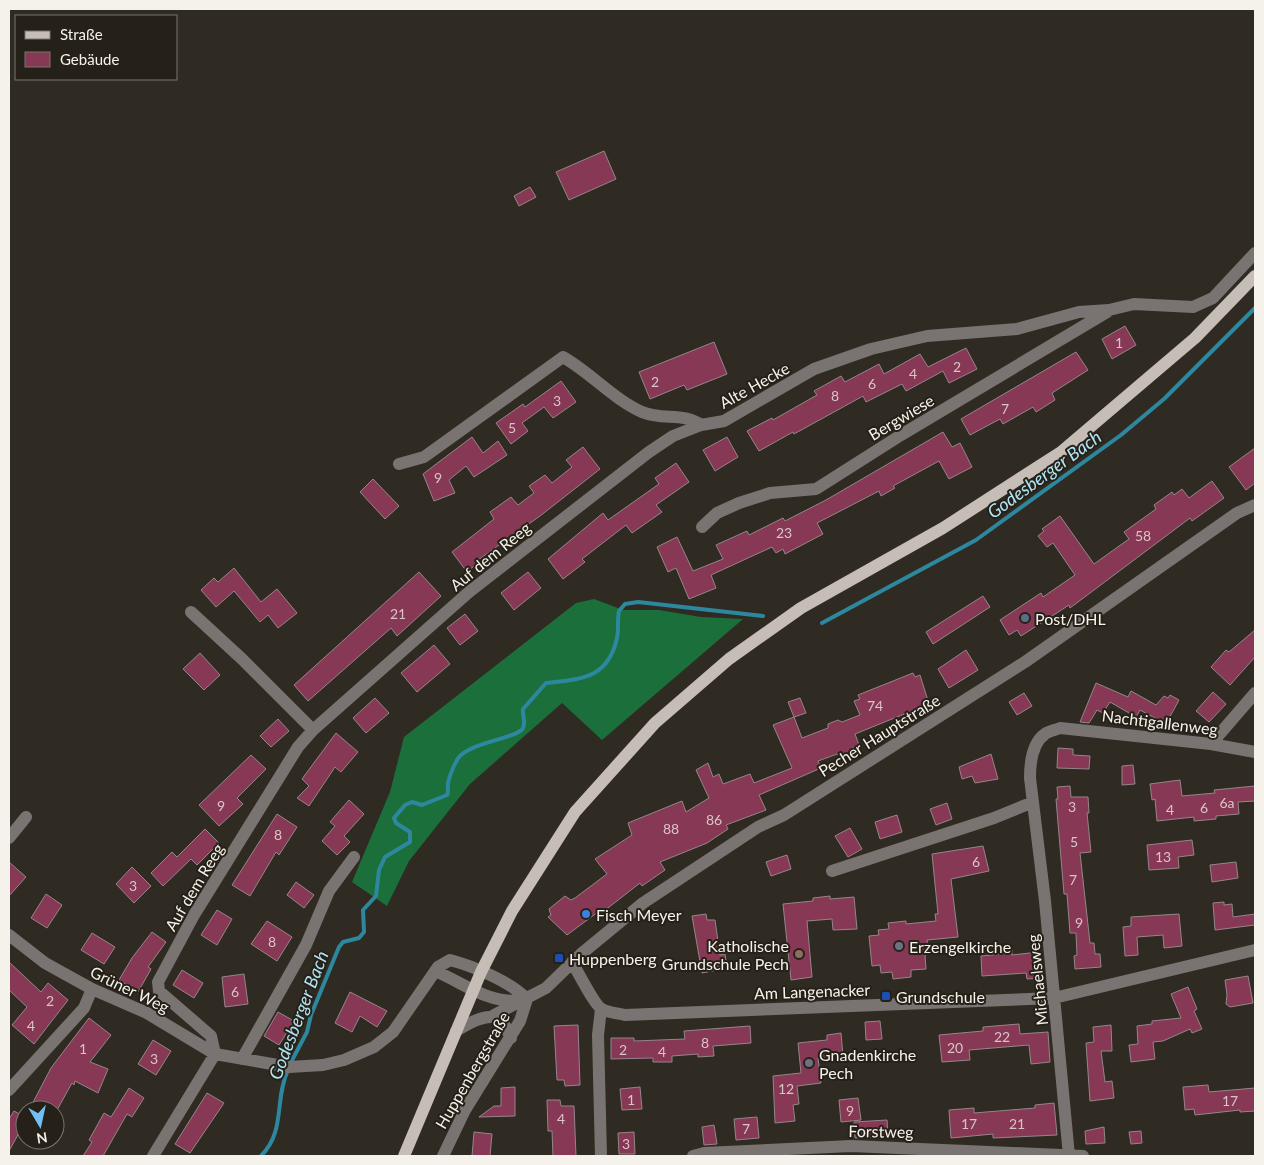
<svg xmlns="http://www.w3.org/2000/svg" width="1264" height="1165" viewBox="0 0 1264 1165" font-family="Lato,sans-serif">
<rect width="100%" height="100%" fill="#302b22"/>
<path fill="#1b6f3b" d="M594 599 623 610H659L701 617 743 619 602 740 562 703 470 784 409 861 387 906 352 882 390 792 404 737 576 603Z"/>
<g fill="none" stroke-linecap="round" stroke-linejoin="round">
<path stroke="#2d889f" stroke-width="4" d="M822 623 976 540 1121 435 1164 399 1255 308
M290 1064 307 1032 311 1015 339 947 343 942 359 938 364 932 363 910 376 896 379 870 385 857 410 842V832L396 823 394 818 405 805 412 802 422 805 447 795C449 791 447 789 448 784 449 777 455 761 460 756 475 741 519 738 523 728 526 722 522 715 523 709L546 683C581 679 608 679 617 638 619 629 617 620 619 611L625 604 638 602 763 616
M261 1156C286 1131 274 1100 288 1070"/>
</g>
<path fill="#873855" stroke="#94868a" d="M604 151 616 179 569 200 556 172Z
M530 187 536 197 519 206 514 196Z
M1125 326 1136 345 1112 359 1102 339Z
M714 342 727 374 687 390 684 385 650 399 639 372Z
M966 348 977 369 949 383 943 371 906 391 902 384 866 402 863 396 794 434 793 432 759 451 747 431 772 418 773 420 817 395 814 391 841 376 845 382 879 364 884 374 920 354 928 367Z
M1076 352 1088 370 1052 393 1055 400 1036 412 1033 407 1003 424 1000 419 970 435 961 419Z
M561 381 576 402 553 418 544 407 522 423 528 431 511 444 496 423 523 404 525 407Z
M943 432 952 447 960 443 972 467 949 479 939 461 893 486 895 488 881 496 879 491 817 523 823 534 785 554 783 549 776 553 772 547 711 575 716 588 689 599 676 568 668 572 657 547 677 537 693 571 723 559 716 545 747 531 749 535 783 518 785 521 826 500Z
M472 437 483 453 498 441 507 455 474 477 466 466 449 480 455 493 434 501 423 474Z
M727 437 738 457 715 471 703 450Z
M583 447 600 469 540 516 478 560 479 562 467 572 452 552 494 519 490 512 511 497 518 505 534 493 529 486 545 475 552 483 572 467 566 460Z
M1255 448V483L1246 490 1229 467Z
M676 463 689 482 656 505 662 512 632 533 626 525 582 559 585 562 563 579 548 559 603 513 608 520 659 484 655 478Z
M373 479 399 506 385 519 360 492Z
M1212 481 1224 498 1192 521 1190 518 1070 608 1069 605 1021 636 1017 630 1009 635 1000 620 1041 593 1043 597 1075 575 1053 543 1047 547 1038 536 1044 531 1042 529 1060 516 1094 564 1129 539 1124 532 1156 509 1154 505 1172 492 1174 495 1182 489 1189 498Z
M234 568 261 602 277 589 297 613 278 628 268 615 260 622 234 591 216 607 201 590 214 578 218 582Z
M419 572 441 596 397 636 391 628 308 701 294 685Z
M528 572 541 588 514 610 501 593Z
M983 596 990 607 933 644 926 632Z
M465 614 478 631 460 645 447 628Z
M1255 630V657L1230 685 1211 667 1226 650 1229 652Z
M434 645 450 664 417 692 401 673Z
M966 650 978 670 949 688 938 669Z
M200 653 220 675 204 690 183 669Z
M913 673 915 677 920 675 929 704 855 734 859 745 852 748 851 752 841 757 837 754 818 761 821 768 759 795 766 810 726 825 728 829 707 843 660 862 665 870 642 886 640 883 604 911 602 909 567 935 548 917 551 915 549 909 565 896 571 900 575 898 607 874 595 859 632 835 628 823 682 801 686 812 709 798 696 770 708 763 713 777 719 774 723 784 750 774 754 783 792 768 773 725 794 717 802 738 828 728V724L838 720 842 722 860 715 854 701 860 699 858 695Z
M1096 683 1128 697 1131 691 1156 705 1164 696 1168 698 1170 695 1179 700 1166 724 1140 710 1136 717 1110 702 1103 713 1097 710 1089 723 1080 722Z
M1213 692 1226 704 1209 722 1196 711Z
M1024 693 1032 706 1017 715 1009 702Z
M375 698 389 713 366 733 353 718Z
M800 698 806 713 794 717 788 702Z
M278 719 289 731 271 747 260 736Z
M336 733 358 752 341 772 335 767 309 806 297 798 309 786 302 779Z
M1058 748 1073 749V755L1090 756 1089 769 1057 768Z
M991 754 998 779 975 783 972 776 962 779 959 767Z
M251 755 266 769 237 798 243 804 219 826 199 805Z
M1133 765 1135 784 1122 785V766Z
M1180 780 1182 796 1215 793 1214 790 1255 786V801L1238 802 1239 814 1216 816V819L1194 821V817L1157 821 1155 799 1152 800 1150 784Z
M1070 786 1071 797H1088L1089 813H1087L1091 852 1080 853 1090 943H1094L1095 954H1100L1101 967 1075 969 1074 956 1077 955 1076 933H1070L1067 894H1064L1056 799H1058L1057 787Z
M349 800 364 814 344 836 350 842 337 855 322 841 335 826 330 822Z
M947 803 952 819 936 825 930 809Z
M277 814 297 827 279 855 276 852 250 896 232 885Z
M897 815 902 832 880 839 875 822Z
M850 828 862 849 848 857 835 836Z
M205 829 219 843 197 865 191 859 163 886 151 873 172 852 177 857Z
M1192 840 1194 855 1178 857 1179 868 1149 870 1147 845Z
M983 846 989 871 951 879 958 937 927 940 929 954 925 955 926 969 911 970V977L893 979 892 972 881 973 880 965 872 966 869 936 879 935 878 930 889 929 888 923 906 921V924L936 921 935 914H938L932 854Z
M787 855 791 869 771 876 766 862Z
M9 862 26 877 9 896Z
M1236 862 1238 878 1212 882 1210 865Z
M132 867 151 886 134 903 116 884Z
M296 882 314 895 304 908 287 895Z
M46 894 62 905 47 928 31 918Z
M830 896V899L854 897 857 929 833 930 832 919 807 921 812 977 791 980 783 904 813 901V898Z
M1224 902V905L1232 904 1233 917 1255 914V925L1215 930 1213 903Z
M217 910 232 919 217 945 201 935Z
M706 914 707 920H715L720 955 725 954 727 968 702 973 692 916Z
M1179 914 1182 946 1164 948 1163 935 1137 937 1138 955 1125 956 1123 927 1131 926V917Z
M267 921 292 937 277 961 251 944Z
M152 932 166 942 148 967 151 969 138 992 119 980 132 958Z
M92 933 115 947 104 964 81 950Z
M1012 950V955L1039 952 1042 978 1027 979 1026 973 982 976 981 956 1001 954V951Z
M9 962 41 992 48 983 68 1000 34 1044 12 1025 27 1007 9 990Z
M182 970 203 983 194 998 173 985Z
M244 974 248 1004 225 1007 222 977Z
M1248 976 1253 1003 1230 1007 1226 1004 1227 995 1225 980Z
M1188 987 1197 1009 1194 1011 1202 1029 1192 1033 1190 1029 1163 1041 1153 1042 1155 1059 1131 1062 1129 1045 1138 1044 1137 1026 1152 1024V1021L1181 1018 1171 994Z
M350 992 387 1011 377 1027 360 1016 352 1032 335 1023Z
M278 1012 294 1021 279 1045 264 1036Z
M89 1018 111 1035 90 1062 108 1069 98 1093 75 1081 74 1085 72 1083 57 1110H29L51 1068Z
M880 1021 882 1039 866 1040 865 1022Z
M1019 1024 1020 1034 1048 1032 1050 1062 1031 1064 1029 1045 969 1050 970 1060 942 1062 939 1035 983 1031V1027Z
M578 1025 580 1085 565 1086 564 1080H557L554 1026Z
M1111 1025 1112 1051H1101L1105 1082 1112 1081 1114 1098 1090 1101 1086 1043 1094 1042 1093 1027Z
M750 1026 751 1043 713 1046 714 1056 698 1057V1054L672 1056V1062H653V1058L611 1059V1038H634V1041L685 1039 684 1031Z
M841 1033 843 1056 818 1058 821 1083 797 1086 799 1104 793 1105 795 1121 775 1123 773 1076 801 1073 798 1043 827 1040V1035Z
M153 1040 171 1051 156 1075 138 1064Z
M1208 1085 1209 1092 1255 1088V1111L1240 1112V1110L1195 1115 1194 1109 1185 1110 1183 1087Z
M515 1087V1116L479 1117 494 1106H501V1088Z
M640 1087 642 1109 622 1110 620 1089Z
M129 1088 144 1098 132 1117 127 1114 103 1156H83L92 1142 89 1140 104 1113 111 1117Z
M207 1093 224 1103 190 1153 175 1144Z
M858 1098 861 1120 841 1122 839 1100Z
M547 1100H560L561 1106H574L576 1156H553L552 1131H548Z
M1054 1103 1057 1135 993 1138V1134L951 1138 949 1110 974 1108V1113L1035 1108V1105Z
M14 1111 25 1117V1122L9 1151V1119Z
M757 1117 759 1138 736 1140 734 1119Z
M887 1120 888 1136 855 1138 854 1122Z
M714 1125 717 1144 704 1145 702 1127Z
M1104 1127 1105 1143 1086 1144 1085 1131Z
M1141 1131 1142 1143 1131 1144 1129 1132Z
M474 1132 492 1134 490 1156H472Z
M634 1132 635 1154H619L618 1133Z"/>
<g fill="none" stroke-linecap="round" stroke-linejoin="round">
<path stroke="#797471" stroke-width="12" d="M399 464 424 457 563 357C591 373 613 399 642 412 663 421 683 412 701 425
M702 527 717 513 739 503 770 493 816 489 901 435 1107 312
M191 612 242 659 313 730
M1211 744 1255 693
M9 838 26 817
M832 871 994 818 1033 802
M9 935 45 963 92 989 147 1013 215 1054 289 1067 323 1065 344 1060 374 1047 393 1032 438 967 450 960C473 966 511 982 527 999
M572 962C578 972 595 1006 602 1009 608 1013 618 1013 625 1015L1054 998 1255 950
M435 971C462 982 490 1005 520 1000
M601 1009 598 1035 601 1156
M494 1015 546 988 581 954 643 903 758 827 784 815 1025 662 1237 513 1255 505
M456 1031C469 1023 486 1013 501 1018L511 1038
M215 1054 211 1036 159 991 158 982 194 915 298 747 313 730 469 592 649 452 673 436 701 425 724 421 814 369 871 349 927 336 1017 329 1079 312 1109 310 1134 304 1193 307 1213 298 1255 253
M242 1059 306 945 329 891 354 857
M9 1090 84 1008 92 989
M153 1156 215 1054
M443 1156 465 1110 520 1021 527 999
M693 1156 704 1153 851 1146 1083 1156
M1069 1156 1045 901 1030 778C1030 764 1032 743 1045 734 1049 731 1056 730 1060 728L1211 744 1255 752"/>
<path stroke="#c7bdb7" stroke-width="12" d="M404 1156 481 972 512 911 575 812 655 723 729 659 801 608 943 528 1061 452 1195 338 1255 276"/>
</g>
<circle fill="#5c6f8a" stroke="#262118" stroke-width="2" cx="1025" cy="618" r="5"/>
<circle fill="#3f7fe0" stroke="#262118" stroke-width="2" cx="586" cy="914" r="5"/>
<g fill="#6b7280" stroke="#262118" stroke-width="2">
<circle cx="899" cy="946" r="5"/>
<circle cx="809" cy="1063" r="5"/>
</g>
<circle fill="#8d6e63" stroke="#262118" stroke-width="2" cx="799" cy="954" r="5"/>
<g fill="#1a4fb4" stroke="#262118" stroke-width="2">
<rect x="554" y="953" width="10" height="10" rx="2.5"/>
<rect x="881" y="991" width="10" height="10" rx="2.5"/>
</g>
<g text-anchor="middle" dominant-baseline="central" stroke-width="4" stroke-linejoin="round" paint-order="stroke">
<g font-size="14" fill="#dac4c6">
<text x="1119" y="342">1</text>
<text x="957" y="366">2</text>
<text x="913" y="373">4</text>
<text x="655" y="381">2</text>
<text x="872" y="383">6</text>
<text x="835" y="395">8</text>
<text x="557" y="400">3</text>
<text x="1005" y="408">7</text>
<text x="512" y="427">5</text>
<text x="438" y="477">9</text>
<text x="784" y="532">23</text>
<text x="1143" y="535">58</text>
<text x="398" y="613">21</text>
<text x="875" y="705">74</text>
<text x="1227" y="802">6a</text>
<text x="221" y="805">9</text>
<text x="1072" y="806">3</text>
<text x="1204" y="807">6</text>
<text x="1170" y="809">4</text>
<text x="714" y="819">86</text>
<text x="671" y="828">88</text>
<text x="278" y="834">8</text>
<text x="1074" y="841">5</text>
<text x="1163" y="856">13</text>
<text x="976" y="861">6</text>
<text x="1073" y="879">7</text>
<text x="133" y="885">3</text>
<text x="1079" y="922">9</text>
<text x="272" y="941">8</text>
<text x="235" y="991">6</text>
<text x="50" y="1000">2</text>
<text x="31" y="1025">4</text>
<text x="1002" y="1036">22</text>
<text x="705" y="1042">8</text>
<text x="955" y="1047">20</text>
<text x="83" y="1048">1</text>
<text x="623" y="1049">2</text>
<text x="662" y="1051">4</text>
<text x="154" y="1058">3</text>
<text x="786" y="1088">12</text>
<text x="631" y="1099">1</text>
<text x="1230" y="1100">17</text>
<text x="850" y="1110">9</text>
<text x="561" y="1118">4</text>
<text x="969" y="1123">17</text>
<text x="1017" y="1123">21</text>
<text x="746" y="1128">7</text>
<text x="626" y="1143">3</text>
</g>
<g font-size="16" fill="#f5f2ec" stroke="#262118">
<text transform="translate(754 385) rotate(-29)">Alte Hecke</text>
<text transform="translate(901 417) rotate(-31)">Bergwiese</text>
<text transform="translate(490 556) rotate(-39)">Auf dem Reeg</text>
<text transform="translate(1160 722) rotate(7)">Nachtigallenweg</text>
<text transform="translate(879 735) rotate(-32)">Pecher Hauptstraße</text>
<text transform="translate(194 887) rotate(-59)">Auf dem Reeg</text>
<text transform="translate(1037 980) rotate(-96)">Michaelsweg</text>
<text transform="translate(130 989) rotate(26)">Grüner Weg</text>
<text transform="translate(812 991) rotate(-2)">Am Langenacker</text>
<text transform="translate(472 1070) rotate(-60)">Huppenbergstraße</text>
<text transform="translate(881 1131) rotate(1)">Forstweg</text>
</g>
<g font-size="16" fill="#f5f2ec" stroke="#262118" text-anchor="start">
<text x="1035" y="618">Post/DHL</text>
<text x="596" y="914">Fisch Meyer</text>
<text x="789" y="945" text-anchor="end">Katholische<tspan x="789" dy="18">Grundschule Pech</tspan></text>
<text x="909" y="946">Erzengelkirche</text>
<text x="569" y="958">Huppenberg</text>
<text x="896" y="996">Grundschule</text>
<text x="819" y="1054">Gnadenkirche<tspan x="819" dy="18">Pech</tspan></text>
</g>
<g font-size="18" font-style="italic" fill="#b1e5f5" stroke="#262118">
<text transform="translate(1044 474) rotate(-36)">Godesberger Bach</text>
<text transform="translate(298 1015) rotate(-69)">Godesberger Bach</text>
</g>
</g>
<rect width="1264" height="1165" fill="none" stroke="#f5f2ec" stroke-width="20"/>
<rect x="15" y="15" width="162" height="65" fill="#262118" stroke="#79756d"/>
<rect x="25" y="31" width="25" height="8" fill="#c7bdb7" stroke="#79756d"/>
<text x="60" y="40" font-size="15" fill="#f5f2ec">Straße</text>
<rect x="25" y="52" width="25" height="15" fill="#873855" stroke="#79756d"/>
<text x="60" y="65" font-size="15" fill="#f5f2ec">Gebäude</text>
<g transform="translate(40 1125) rotate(171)"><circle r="24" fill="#262118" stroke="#79756d"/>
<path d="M0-4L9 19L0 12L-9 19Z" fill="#73c0f6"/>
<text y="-8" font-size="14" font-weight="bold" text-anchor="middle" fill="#f5f2ec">N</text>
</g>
</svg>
